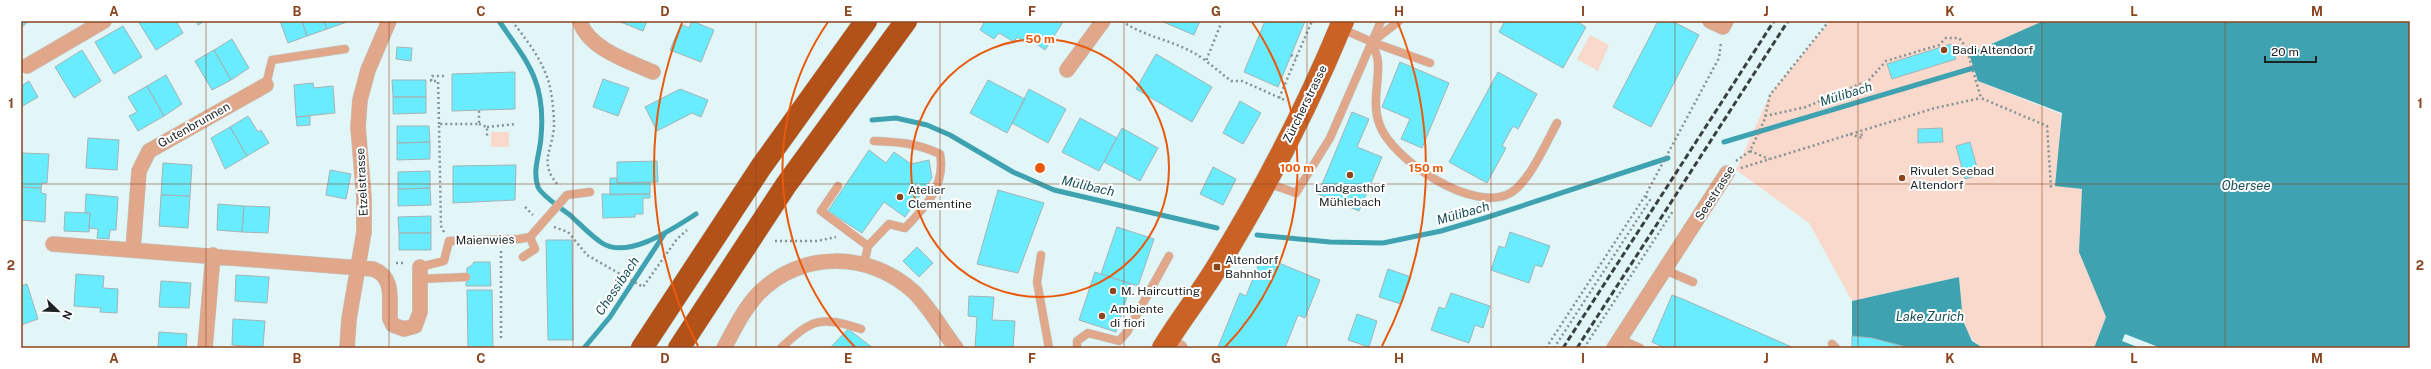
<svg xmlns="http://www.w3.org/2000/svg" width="2431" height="369" viewBox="0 0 2431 369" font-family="'Public Sans',sans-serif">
<rect width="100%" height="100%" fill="#e2f6f8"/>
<path fill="#f8d9cb" d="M1830 21H2049L1969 52 1978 81 2061 114 2057 185 2084 190 2106 317 2094 348H1983C1957 332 1963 304 1959 277L1852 301 1809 223 1736 170 1770 94Z
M1590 35 1609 45 1598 71 1577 59Z
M491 132H509V147H491Z"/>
<path fill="#3ea2b0" d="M2043 21H2410V348H2094L2106 317 2079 252 2082 189 2055 186 2062 113 1978 81 1969 54Z
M1959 277 1963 321 1972 341 1983 348H1852V301Z"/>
<path fill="#e2f6f8" d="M2125 334 2161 348H2140L2122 341Z"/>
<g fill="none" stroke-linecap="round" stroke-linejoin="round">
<path stroke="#3ea2b0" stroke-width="5" d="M499 21C528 63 546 82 541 137 540 154 532 170 538 187 541 195 562 209 570 215 580 224 591 236 602 243 628 260 674 228 696 214
M872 120 896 118 927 125 950 135 1013 172 1054 190 1217 228
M1724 142 1980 66
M1257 235 1330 242 1383 243 1441 231 1485 218 1668 158
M584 348 610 317 665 233"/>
</g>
<path fill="#69ecfd" stroke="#a1b4b7" d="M21 21H29L23 26Z
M138 21H176L183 33 156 50Z
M196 21H205L198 25Z
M280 21H302L307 36 288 43Z
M302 21H324L327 29 307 36Z
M324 21H346L347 22 327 29Z
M618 21H647L643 31Z
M692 21 714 30 701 62 670 50 681 24 689 28Z
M985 21H1061L1063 22 1045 50 1031 40 1028 44 1017 37 1014 42 999 33 994 39 980 30Z
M1161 21H1200L1194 35Z
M1265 21H1305L1278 87 1244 72Z
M1505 21H1576L1586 27 1563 68 1499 32Z
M1658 21H1672L1699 35 1651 127 1613 107Z
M123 26 142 57 114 74 95 42Z
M232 39 249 68 231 80 214 50Z
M1951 44 1956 59 1892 79 1887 64Z
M397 47 412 48 411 61 396 59Z
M82 50 101 81 74 98 55 67Z
M214 50 231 80 212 90 195 61Z
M1156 54 1212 87 1192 122 1136 89Z
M1400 62 1449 83 1422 148 1401 139 1410 119 1382 107Z
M515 72V109L452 111V74Z
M1498 72 1537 94 1518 129 1513 126 1502 146 1506 148 1487 183 1449 162Z
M166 75 182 104 164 116 147 86Z
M603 79 629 88 618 116 593 107Z
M392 80H426V97H393Z
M988 80 1025 99 1007 133 970 113Z
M29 81 38 97 21 107V86Z
M313 83 314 88 333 86 335 113 296 117 294 85Z
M147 86 164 116 138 131 129 116 137 112 128 97Z
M680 89 708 100 701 117 692 113 657 131 645 107Z
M1029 89 1066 109 1048 143 1012 123Z
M393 97H426V113L393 114Z
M1240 101 1261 113 1243 144 1223 133Z
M1352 112 1369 119 1357 147 1382 157 1359 211 1318 194Z
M248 116 258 132 261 130 269 143 247 156 230 127Z
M310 116V125L297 126 296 117Z
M1080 118 1117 138 1099 171 1062 152Z
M397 126H429L430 142 397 143Z
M230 127 247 156 225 169 211 138Z
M1122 128 1158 148 1140 181 1104 162Z
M1942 128 1943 142 1918 143V129Z
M88 138 119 140 117 170 86 168Z
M430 142V159L397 160V143Z
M1970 142 1979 175 1965 179 1956 146Z
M869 150 886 163 894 152 911 164 929 160 932 178 905 217 884 202 862 233 828 211Z
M21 153 49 154 47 183H42L41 188 21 187Z
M657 161 658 182 617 183V162Z
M163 163 192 165 190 196 161 195Z
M516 165 515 200 453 203V166Z
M1213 167 1236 179 1223 205 1200 194Z
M330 170 351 174 346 199 326 195Z
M430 171V188L398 189V172Z
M610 178H617V183L650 182V194L610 195Z
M21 187 41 188V193L46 194 45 222 21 220Z
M430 188 431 205 398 206V189Z
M998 190 1044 203 1018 273 977 264Z
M86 194 118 197 116 230H110L109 239 97 238 98 229 89 228 90 213H85Z
M602 194H650V198H643V214H635V217L603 218Z
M161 195 190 196 188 228 159 226Z
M218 204 244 206 242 232 217 230Z
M244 206 270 207 268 233 242 232Z
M65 212 90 213 89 232 64 231Z
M431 216V233H399L398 217Z
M1117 227 1154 239 1138 286 1101 274Z
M1510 232 1550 246 1542 267 1535 265 1529 283 1491 270 1499 246 1505 248Z
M399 233H431V250H399Z
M546 240H572L573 340H548Z
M917 247 933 263 919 277 903 261Z
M1262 256 1320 280 1305 318 1298 315 1285 348 1218 347 1240 293 1246 296Z
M474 262H490L491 286H466L467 268 471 266Z
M1388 269 1411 277 1401 304 1379 297Z
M1095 272 1131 284 1116 332 1079 320Z
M76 274 104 276 103 288 118 289 117 313 100 312 101 308 74 306Z
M236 275 269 277 267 303 235 301Z
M161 281 191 283 189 308 159 307Z
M27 284 38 319 21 325V286Z
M467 290H492L493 348H468Z
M1451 293 1490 306 1483 328 1475 325 1469 343 1431 330 1439 307 1445 309Z
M1672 295 1685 300 1794 348H1665L1652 342Z
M969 296 994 297 992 320 1015 321 1013 348H975L977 317 968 316Z
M1357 314 1377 321 1369 347 1348 340Z
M233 319 265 321 263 347 232 345Z
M848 329 873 348H830Z
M159 332 187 334 186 348H158Z
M1852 336 1872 338 1910 348H1852Z"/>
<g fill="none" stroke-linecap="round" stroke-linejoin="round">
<g stroke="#bed0d2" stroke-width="9">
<path id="lane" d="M1340 28 1372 42 1399 21
M1372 42C1374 49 1378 56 1378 63 1379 83 1372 103 1379 123 1390 159 1476 216 1512 192 1530 180 1546 143 1557 123
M1372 42 1430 63
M266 85 272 60 345 49
M1267 183 1296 193 1330 138 1381 21
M838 186 821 211 868 246 864 264
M868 246 889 224 905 228C925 208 946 185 940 154 916 143 900 142 874 141
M1041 255 1037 282 1049 348
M523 257 535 249 530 237
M420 267 444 261 449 241 519 239 530 237 567 195 590 192
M1665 270 1693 282
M420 279 466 277
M1620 339 1640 348
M1832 344 1836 348
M781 348C813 318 820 316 861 329
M1077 348V341L1088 333 1119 341 1127 332 1169 256"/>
</g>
<g stroke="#bed0d2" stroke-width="16">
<path id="street" d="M580 21C587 48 630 62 653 72
M1710 21 1723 27 1726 21
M27 66 104 21
M1067 70 1103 21
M53 244 373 269C395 277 389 299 390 319L393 325 404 329 415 326 420 312V267
M133 250 139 171 149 151 266 85
M1168 341 1180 348
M205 348 213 255
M347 348 349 319 364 232V198L358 127 360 100 368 70 389 21
M724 348C734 330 743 310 758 294 801 250 869 251 914 292 930 308 942 330 956 348
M1614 348 1727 173"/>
</g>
<g stroke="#bed0d2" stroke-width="23">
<path id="primary" d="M1163 348C1180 320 1200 295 1217 267 1265 189 1308 106 1343 21"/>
</g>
<g stroke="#bed0d2" stroke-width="23">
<path id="highway" d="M642 348 761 167 866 21
M679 348 786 185 906 21"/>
</g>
<path stroke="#849293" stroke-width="2.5" stroke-dasharray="2 3" stroke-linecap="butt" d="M512 21C528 42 547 65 551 93 553 103 554 116 554 127 552 152 538 163 559 186
M1122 21C1147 39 1179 40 1206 61
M1222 21 1206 61 1231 81H1242L1287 101
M1291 55 1296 58
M1279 98 1312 21
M1765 116 1806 107 1869 80 1886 61 1939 45 1946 38H1959L1966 47 1981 98 2047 126 2051 188
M439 124 438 81H431L432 76H446
M479 124 487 127V138
M487 127 516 124
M1850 134 1862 138 1861 130
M1750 151 1769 159
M1736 161 1750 151 1764 121 1770 95 1829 21
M1741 168 1935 108 1981 98
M525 207 533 215
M554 227 568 232 587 255 643 287 677 239 687 230
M444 232 441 226 439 124H479V110
M775 241H817L836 237
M501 251V340
M396 263H406
M1546 348 1645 196 1719 58 1721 42
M1554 348 1650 200 1645 196
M1584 348 1673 211"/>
<use href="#lane" stroke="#e1a78b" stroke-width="8"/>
<use href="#street" stroke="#e1a78b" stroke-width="15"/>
<use href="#primary" stroke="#ca6226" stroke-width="22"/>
<use href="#highway" stroke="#b25218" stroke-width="22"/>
<path stroke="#384042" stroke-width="3" stroke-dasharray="6 3" stroke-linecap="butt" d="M1563 348 1774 21
M1577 348 1788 21"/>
</g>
<path fill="none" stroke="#8a441e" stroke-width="1" stroke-opacity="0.55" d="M206 21V348M389 21V348M573 21V348M756 21V348M940 21V348M1124 21V348M1307 21V348M1491 21V348M1675 21V348M1858 21V348M2042 21V348M2225 21V348M21 184H2410"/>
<g fill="none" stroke="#e8590c" stroke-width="2">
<circle cx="1040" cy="168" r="129"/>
<path d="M855 347A257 257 0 0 1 828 22M1252 22A257 257 0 0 1 1225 347"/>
<path d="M698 346A386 386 0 0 1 682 23M1398 23A386 386 0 0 1 1382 346"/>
</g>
<g fill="#8a441e" stroke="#fff" stroke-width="1.5">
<circle cx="1944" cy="50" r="4"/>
<circle cx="1350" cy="175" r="4"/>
<circle cx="1902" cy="178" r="4"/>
<circle cx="900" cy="197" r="4"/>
<rect x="1213" y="263" width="8" height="8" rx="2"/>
<circle cx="1113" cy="291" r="4"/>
<circle cx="1102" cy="316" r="4"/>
</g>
<g text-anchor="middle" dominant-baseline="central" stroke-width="4" stroke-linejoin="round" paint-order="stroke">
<g font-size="12" fill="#1c2324" stroke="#fff" text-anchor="start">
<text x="1952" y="50">Badi Altendorf</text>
<text x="1910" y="171">Rivulet Seebad<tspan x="1910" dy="14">Altendorf</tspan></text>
<text x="1350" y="188" text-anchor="middle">Landgasthof<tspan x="1350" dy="14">Mühlebach</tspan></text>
<text x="908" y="190">Atelier<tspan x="908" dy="14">Clementine</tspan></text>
<text x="1225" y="260">Altendorf<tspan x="1225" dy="14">Bahnhof</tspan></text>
<text x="1121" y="291">M. Haircutting</text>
<text x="1110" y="309">Ambiente<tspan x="1110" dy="14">di fiori</tspan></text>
</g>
<g font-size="12" fill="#1c2324" stroke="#fff">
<text transform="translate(1305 104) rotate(-64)">Zürcherstrasse</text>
<text transform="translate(194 125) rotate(-29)">Gutenbrunnen</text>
<text transform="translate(362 182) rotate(-93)">Etzelstrasse</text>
<text transform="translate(1715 193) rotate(-57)">Seestrasse</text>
<text transform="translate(485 240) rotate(-1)">Maienwies</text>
</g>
<g font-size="13" font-style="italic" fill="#185158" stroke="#fff">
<text transform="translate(1846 94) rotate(-17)">Mülibach</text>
<text x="2246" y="185">Obersee</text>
<text transform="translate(1088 186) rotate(13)">Mülibach</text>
<text transform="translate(1463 213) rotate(-16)">Mülibach</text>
<text transform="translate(617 286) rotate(-56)">Chessibach</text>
<text x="1930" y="316">Lake Zurich</text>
</g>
</g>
<circle cx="1040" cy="168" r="6" fill="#e8590c" stroke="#fff" stroke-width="2"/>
<g font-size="12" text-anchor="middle" font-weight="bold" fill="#e8590c" stroke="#fff" stroke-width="4" stroke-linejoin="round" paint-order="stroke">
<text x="1040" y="43">50 m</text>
<text x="1297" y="172">100 m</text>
<text x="1426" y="172">150 m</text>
</g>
<rect width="2431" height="369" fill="none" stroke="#ffffff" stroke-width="44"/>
<g transform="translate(58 311) rotate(113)" stroke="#ffffff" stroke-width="3" paint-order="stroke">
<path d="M0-3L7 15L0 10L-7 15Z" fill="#1c2324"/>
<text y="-6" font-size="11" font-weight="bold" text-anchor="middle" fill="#1c2324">N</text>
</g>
<path d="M2265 56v6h51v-6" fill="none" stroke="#1c2324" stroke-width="2"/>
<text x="2271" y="56" font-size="12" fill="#1c2324" stroke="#ffffff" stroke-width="3" paint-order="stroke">20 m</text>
<rect x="22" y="22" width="2387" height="325" fill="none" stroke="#8a441e" stroke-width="1.5"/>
<g font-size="13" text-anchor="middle" font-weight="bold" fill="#8a441e">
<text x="114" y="16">A</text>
<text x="297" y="16">B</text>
<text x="481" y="16">C</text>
<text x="665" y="16">D</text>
<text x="848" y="16">E</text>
<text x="1032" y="16">F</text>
<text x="1216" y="16">G</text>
<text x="1399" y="16">H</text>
<text x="1583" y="16">I</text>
<text x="1766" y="16">J</text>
<text x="1950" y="16">K</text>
<text x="2134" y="16">L</text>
<text x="2317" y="16">M</text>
<text x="11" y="108">1</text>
<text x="2420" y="108">1</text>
<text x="11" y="270">2</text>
<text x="2420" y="270">2</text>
<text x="114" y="363">A</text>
<text x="297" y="363">B</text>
<text x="481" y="363">C</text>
<text x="665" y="363">D</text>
<text x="848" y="363">E</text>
<text x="1032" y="363">F</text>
<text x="1216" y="363">G</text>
<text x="1399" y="363">H</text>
<text x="1583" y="363">I</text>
<text x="1766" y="363">J</text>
<text x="1950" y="363">K</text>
<text x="2134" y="363">L</text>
<text x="2317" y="363">M</text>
</g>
</svg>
